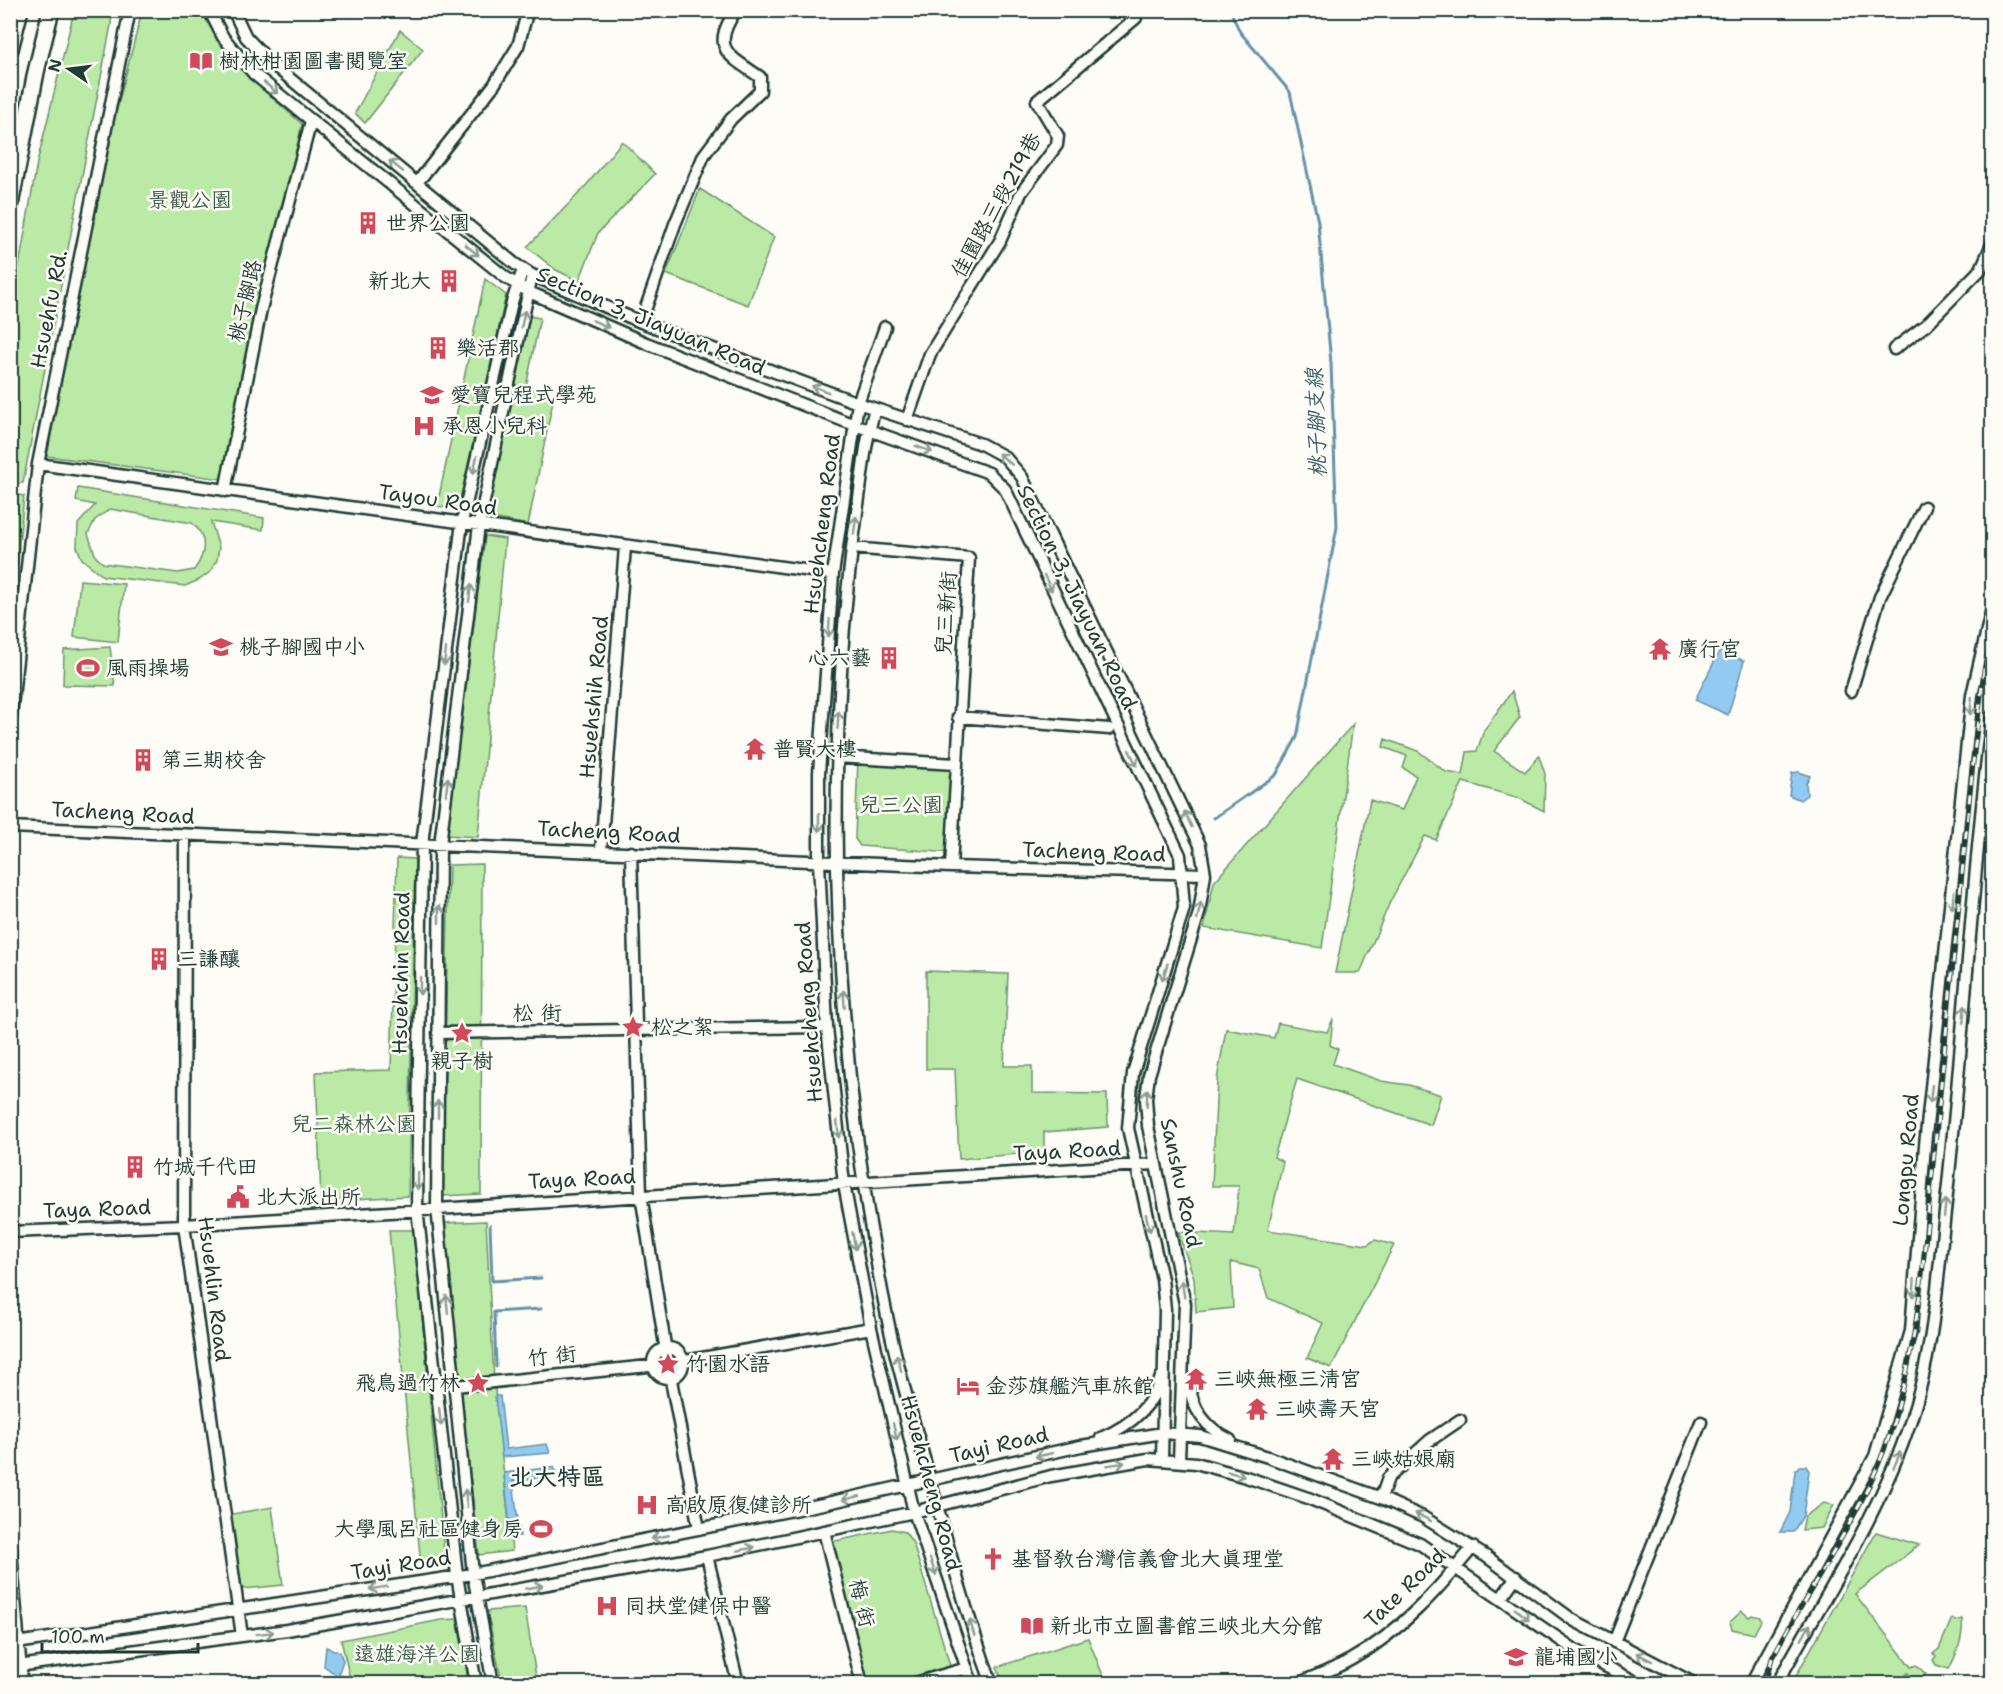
<svg xmlns="http://www.w3.org/2000/svg" width="2003" height="1694" viewBox="0 0 2003 1694" font-family="'Shantell Sans','LXGW WenKai TC',sans-serif">
<rect width="100%" height="100%" fill="#fdfcf7"/>
<filter id="ink" filterUnits="userSpaceOnUse"><feTurbulence type="fractalNoise" baseFrequency=".0167" numOctaves="2"/><feDisplacementMap in="SourceGraphic" scale="12" xChannelSelector="R" yChannelSelector="G"/><feConvolveMatrix kernelMatrix="1 2 1 2 8 2 1 2 1" color-interpolation-filters="sRGB"/></filter>
<g filter="url(#ink)">
<path fill="#bbe9a6" stroke="#6d936d" stroke-width="1.5" fill-rule="evenodd" d="M74 11H112L111 25 23 483H11V312L37 163Z
M142 11H201L232 62 302 124 222 479 47 456 98 183Z
M400 30 423 49 365 123 355 113Z
M622 141 655 174 598 233 579 281 556 270 527 247 585 187Z
M700 189 774 237 748 305 666 274Z
M485 279 506 295 460 503 455 510 437 506Z
M530 316 540 318 526 387 554 396 528 525 487 517Z
M78 488 264 518 263 530 211 522 219 547 217 560 210 572 199 580 185 586 103 576 82 559 77 547 78 524 95 505 76 501ZM110 509 192 523C208 536 206 554 194 570L178 573 103 563 96 557 88 534 95 520Z
M11 494 24 496 11 619 10 494Z
M485 536 505 539 478 837 447 835Z
M80 580 124 584 118 642 74 637Z
M110 647 115 686 63 685 64 650Z
M1512 691 1520 717 1494 751 1525 772 1539 756 1545 774 1544 811 1519 798 1463 782 1436 840 1425 836 1390 902 1360 973H1335L1370 800 1402 810 1416 776 1403 768 1407 756 1383 747 1385 739 1418 751 1446 772 1463 775 1467 752 1477 751 1484 730Z
M1353 724 1322 948 1204 928 1214 882Z
M858 759 956 764 952 853 860 846 855 839Z
M397 858 415 859 408 1196 321 1201 316 1072 391 1070Z
M482 864 481 1194 442 1196 449 865Z
M926 971 1008 974 1004 1066H1032V1093L1107 1094 1108 1127 1044 1132V1152L959 1159 955 1069H926Z
M1333 1019 1330 1045 1338 1049 1333 1064 1381 1081 1409 1085 1441 1095 1431 1125 1297 1079 1274 1157 1283 1162 1268 1230 1367 1245 1375 1240 1394 1245 1331 1368 1307 1358 1323 1323 1268 1298 1259 1269 1231 1262 1233 1308 1196 1312 1194 1278 1178 1232 1234 1235 1239 1186H1212L1217 1080 1226 1029 1274 1038 1278 1023 1327 1032Z
M486 1221 494 1381 512 1551 479 1555 442 1223Z
M389 1230H414L445 1563 421 1566Z
M1824 1503 1834 1505 1822 1528 1802 1530 1805 1516Z
M272 1507 283 1585 244 1589 239 1586 227 1515Z
M892 1529 905 1532 913 1543 952 1672 912 1683H862L826 1543Z
M1876 1532 1919 1545 1855 1594 1911 1667 1916 1665 1926 1674 1915 1684 1908 1673 1906 1675 1910 1683H1892L1890 1679C1868 1689 1817 1686 1796 1676Z
M525 1608 537 1683H502L487 1611Z
M1742 1611 1749 1617 1752 1615 1760 1617 1761 1621 1754 1634 1732 1629 1730 1622Z
M1952 1618 1955 1621 1962 1619C1964 1636 1957 1654 1949 1669L1936 1665 1933 1660 1936 1656 1933 1654 1939 1649Z
M457 1619 469 1683H351L341 1640 441 1620Z
M1088 1638 1106 1683H1003L997 1667Z"/>
<path fill="#93caf2" stroke="#6592a6" stroke-width="1.5" d="M1720 650 1744 661 1728 715 1695 700Z
M1799 772 1810 776 1806 783 1807 795 1800 800 1789 795 1792 773Z
M495 1396H500L506 1449 547 1444 550 1453 502 1457Z
M1799 1466H1806L1809 1471 1803 1516 1793 1532H1780L1790 1512 1795 1471Z
M554 1467 557 1475 513 1481 520 1536 511 1537 504 1473Z
M326 1647 340 1652 343 1661 339 1672 345 1683H338L335 1674 324 1666Z"/>
<g fill="none" stroke-linecap="round" stroke-linejoin="round">
<path stroke="#6592a6" stroke-width="3" d="M1214 818 1276 775 1297 737 1337 527 1331 363 1318 222 1290 92 1240 32 1230 10
M490 1225 492 1281 541 1278
M496 1367 494 1312 541 1309"/>
<g stroke="#1f3d34" stroke-width="15">
<path id="minor" d="M209 10 223 37 254 74 505 277 529 292 646 343 844 421 989 473 1005 489 1180 855 1184 908 1133 1073 1128 1128 1162 1279 1165 1310 1162 1460
M233 10 246 37 271 63 515 264 532 275 641 322 858 403 981 444 1005 457 1022 477 1200 845 1205 874 1199 913 1149 1075 1146 1099 1148 1126 1185 1304 1179 1460
M417 183 494 85 518 46 528 10
M641 322 675 224 704 155 731 119 760 91V77C728 55 710 49 736 10
M885 327 858 403 833 574 819 773V862L827 1027 844 1184 871 1328 914 1512 972 1684
M1894 349 1926 325 1981 269 1992 244
M875 409C866 438 863 468 859 498 850 557 844 615 841 673 828 890 844 1108 888 1321 898 1371 914 1422 928 1472 947 1543 966 1614 992 1684
M907 420 930 354 1000 241 1021 193 1057 145 1058 136 1037 101 1136 18V10
M38 464 833 574
M225 491 261 309 311 121
M852 548 969 558 951 867
M1851 691 1880 597 1924 507
M958 717 1109 729
M10 725 38 464 130 10
M836 757 956 764
M10 827 951 867 1205 874
M185 836 184 1225 242 1636
M601 850 625 547
M631 852 641 1195 668 1364 699 1529
M438 1033 827 1027
M10 1232 184 1225 1155 1164
M653 1363a15 15 0 1 1 30 0a15 15 0 1 1-30 0Z
M1189 1383C1192 1410 1206 1428 1230 1440
M455 1386 668 1364 871 1328
M1101 1438C1129 1426 1153 1407 1161 1377
M1381 1498 1388 1478 1429 1441 1460 1420
M824 1531 862 1684
M10 1538 22 1684
M707 1556 738 1684
M1501 1598 1516 1577
M1614 1642 1701 1422
M10 1644 473 1574 823 1504 1081 1446 1163 1433 1200 1436 1268 1457 1381 1498 1423 1517 1487 1557 1573 1620 1695 1684
M10 1667 287 1630 707 1556 914 1512 1051 1476 1148 1459 1196 1463 1246 1477 1308 1498 1420 1544 1578 1652 1640 1684
M476 1684 457 1576 417 1208 422 844 462 522 512 302 523 269
M493 1684 473 1574 437 1207 440 845 479 525 532 275
M912 1684 967 1668
M1297 1684C1315 1676 1335 1669 1352 1659 1400 1632 1438 1590 1473 1547
M1751 1684 1875 1456 1911 1331 1925 1145 1972 695 1992 608
M1777 1684C1823 1598 1879 1516 1910 1423 1935 1349 1938 1270 1947 1194 1964 1035 1972 874 1992 716"/>
</g>
<g stroke="#1f3d34" stroke-width="20">
<path id="highway" d="M10 49 20 10
M10 205 36 72 51 10"/>
</g>
<use href="#minor" stroke="#fdfcf7" stroke-width="10"/>
<use href="#highway" stroke="#fdfcf7" stroke-width="15"/>
<g stroke="#1f3d34" stroke-width="5">
<path id="rail" d="M1765 1684 1772 1658C1808 1590 1855 1525 1883 1453 1905 1395 1915 1336 1922 1275L1974 753 1984 670 1992 633"/>
</g>
<use href="#rail" stroke="#fdfcf7" stroke-width="3" stroke-dasharray="9" stroke-linecap="butt"/>
</g>
<defs><path id="oneway-shaft" d="M-6 0H5M1.5-3L5.5 0L1.5 3" fill="none" stroke-width="1.6" stroke-linecap="round" stroke-linejoin="round" transform="scale(1.5)"/></defs>
<g stroke="#8e9c96">
<use href="#oneway-shaft" transform="translate(271 88) rotate(40)"/>
<use href="#oneway-shaft" transform="translate(396 166) rotate(-141)"/>
<use href="#oneway-shaft" transform="translate(472 250) rotate(39)"/>
<use href="#oneway-shaft" transform="translate(523 319) rotate(-78)"/>
<use href="#oneway-shaft" transform="translate(601 324) rotate(24)"/>
<use href="#oneway-shaft" transform="translate(820 389) rotate(-159)"/>
<use href="#oneway-shaft" transform="translate(924 449) rotate(20)"/>
<use href="#oneway-shaft" transform="translate(1005 459) rotate(-140)"/>
<use href="#oneway-shaft" transform="translate(475 465) rotate(103)"/>
<use href="#oneway-shaft" transform="translate(855 525) rotate(-82)"/>
<use href="#oneway-shaft" transform="translate(1048 583) rotate(64)"/>
<use href="#oneway-shaft" transform="translate(470 593) rotate(-83)"/>
<use href="#oneway-shaft" transform="translate(829 628) rotate(94)"/>
<use href="#oneway-shaft" transform="translate(445 657) rotate(97)"/>
<use href="#oneway-shaft" transform="translate(1971 706) rotate(95)"/>
<use href="#oneway-shaft" transform="translate(838 720) rotate(-87)"/>
<use href="#oneway-shaft" transform="translate(1133 758) rotate(64)"/>
<use href="#oneway-shaft" transform="translate(447 786) rotate(-83)"/>
<use href="#oneway-shaft" transform="translate(1188 819) rotate(-114)"/>
<use href="#oneway-shaft" transform="translate(819 823) rotate(90)"/>
<use href="#oneway-shaft" transform="translate(1953 900) rotate(96)"/>
<use href="#oneway-shaft" transform="translate(1199 911) rotate(-77)"/>
<use href="#oneway-shaft" transform="translate(439 914) rotate(-90)"/>
<use href="#oneway-shaft" transform="translate(1165 972) rotate(107)"/>
<use href="#oneway-shaft" transform="translate(420 986) rotate(91)"/>
<use href="#oneway-shaft" transform="translate(844 999) rotate(-94)"/>
<use href="#oneway-shaft" transform="translate(1964 1014) rotate(-85)"/>
<use href="#oneway-shaft" transform="translate(1931 1094) rotate(96)"/>
<use href="#oneway-shaft" transform="translate(1147 1098) rotate(-88)"/>
<use href="#oneway-shaft" transform="translate(438 1109) rotate(-90)"/>
<use href="#oneway-shaft" transform="translate(838 1129) rotate(84)"/>
<use href="#oneway-shaft" transform="translate(418 1181) rotate(91)"/>
<use href="#oneway-shaft" transform="translate(1945 1208) rotate(-84)"/>
<use href="#oneway-shaft" transform="translate(1148 1223) rotate(76)"/>
<use href="#oneway-shaft" transform="translate(854 1241) rotate(79)"/>
<use href="#oneway-shaft" transform="translate(1914 1288) rotate(94)"/>
<use href="#oneway-shaft" transform="translate(1183 1289) rotate(-99)"/>
<use href="#oneway-shaft" transform="translate(447 1304) rotate(-96)"/>
<use href="#oneway-shaft" transform="translate(899 1363) rotate(-105)"/>
<use href="#oneway-shaft" transform="translate(440 1417) rotate(84)"/>
<use href="#oneway-shaft" transform="translate(895 1432) rotate(77)"/>
<use href="#oneway-shaft" transform="translate(1044 1455) rotate(167)"/>
<use href="#oneway-shaft" transform="translate(1897 1460) rotate(-67)"/>
<use href="#oneway-shaft" transform="translate(1116 1464) rotate(-9)"/>
<use href="#oneway-shaft" transform="translate(1236 1474) rotate(16)"/>
<use href="#oneway-shaft" transform="translate(466 1498) rotate(-96)"/>
<use href="#oneway-shaft" transform="translate(851 1498) rotate(168)"/>
<use href="#oneway-shaft" transform="translate(1423 1517) rotate(-153)"/>
<use href="#oneway-shaft" transform="translate(660 1537) rotate(169)"/>
<use href="#oneway-shaft" transform="translate(746 1549) rotate(-11)"/>
<use href="#oneway-shaft" transform="translate(933 1567) rotate(71)"/>
<use href="#oneway-shaft" transform="translate(534 1587) rotate(-10)"/>
<use href="#oneway-shaft" transform="translate(378 1588) rotate(171)"/>
<use href="#oneway-shaft" transform="translate(1522 1614) rotate(37)"/>
<use href="#oneway-shaft" transform="translate(972 1628) rotate(-107)"/>
<use href="#oneway-shaft" transform="translate(1806 1632) rotate(-61)"/>
<use href="#oneway-shaft" transform="translate(265 1633) rotate(-7)"/>
<use href="#oneway-shaft" transform="translate(1644 1657) rotate(-153)"/>
</g>
</g>
<defs>
<g id="library-bare" transform="scale(1.8)"><path d="M-6-4Q-3-5.5-.7-3.5V5Q-3 3-6 4ZM6-4Q3-5.5 .7-3.5V5Q3 3 6 4Z" fill="#d1495b" stroke="#fdfcf7" stroke-width="2.5" paint-order="stroke"/></g>
<g id="building-bare" transform="scale(1.8)"><path d="M-4-6H4V6H1V3H-1V6H-4ZM-2.5-4.3h1.7v1.8h-1.7ZM.8-4.3h1.7v1.8H.8ZM-2.5-1h1.7V.8h-1.7ZM.8-1h1.7V.8H.8Z" fill="#d1495b" stroke="#fdfcf7" stroke-width="2.5" paint-order="stroke"/></g>
<g id="school-bare" transform="scale(1.8)"><path d="M0-5L7-2L0 1L-7-2ZM-4 1L0 2.5L4 1V4Q0 6-4 4Z" fill="#d1495b" stroke="#fdfcf7" stroke-width="2.5" paint-order="stroke"/></g>
<g id="hospital-bare" transform="scale(1.8)"><path d="M-5-5h3v3.5h4V-5h3V5h-3V1.5h-4V5h-3Z" fill="#d1495b" stroke="#fdfcf7" stroke-width="2.5" paint-order="stroke"/></g>
<g id="temple-bare" transform="scale(1.8)"><path d="M0-6L5-2H3V0L6.5 2.5H4V6H1.5V3h-3V6H-4V2.5H-6.5L-3 0V-2H-5Z" fill="#d1495b" stroke="#fdfcf7" stroke-width="2.5" paint-order="stroke"/></g>
<g id="stadium-bare" transform="scale(1.8)"><path d="M0-5a6.5 5 0 1 0 0 10a6.5 5 0 1 0 0-10ZM-3.5-1.8h7v3.6h-7Z" fill="#d1495b" stroke="#fdfcf7" stroke-width="2.5" paint-order="stroke"/></g>
<g id="sight-bare" transform="scale(1.8)"><path d="M0-6L1.8-2.2L6-1.7L2.9 1.2L3.7 5.4L0 3.3L-3.7 5.4L-2.9 1.2L-6-1.7L-1.8-2.2Z" fill="#d1495b" stroke="#fdfcf7" stroke-width="2.5" paint-order="stroke"/></g>
<g id="civic-bare" transform="scale(1.8)"><path d="M-.6-6.5H3V-4.5H.6V-3L4-1V1h2V6H-6V1h2V-1L-.6-3ZM-1.2 2.5V6h2.4V2.5Z" fill="#d1495b" stroke="#fdfcf7" stroke-width="2.5" paint-order="stroke"/></g>
<g id="hotel-bare" transform="scale(1.8)"><path d="M-6-4.5h1.5V1H6V5H4.5V3h-9V5H-6ZM-4 0a1.8 1.8 0 1 1 3.6 0ZM.5 0V-2.5h3Q6-2.5 6 0Z" fill="#d1495b" stroke="#fdfcf7" stroke-width="2.5" paint-order="stroke"/></g>
<g id="church-bare" transform="scale(1.8)"><path d="M-1.2-6h2.4v3.5h3.3v2.4h-3.3V6h-2.4V-.1h-3.3v-2.4h3.3Z" fill="#d1495b" stroke="#fdfcf7" stroke-width="2.5" paint-order="stroke"/></g>
</defs>
<g fill-rule="evenodd">
<use href="#library-bare" x="201" y="61"/>
<use href="#building-bare" x="368" y="223"/>
<use href="#building-bare" x="449" y="281"/>
<use href="#building-bare" x="438" y="348"/>
<use href="#school-bare" x="432" y="395"/>
<use href="#hospital-bare" x="424" y="426"/>
<use href="#school-bare" x="221" y="647"/>
<use href="#temple-bare" x="1660" y="649"/>
<use href="#building-bare" x="889" y="658"/>
<use href="#stadium-bare" x="88" y="668"/>
<use href="#temple-bare" x="755" y="749"/>
<use href="#building-bare" x="143" y="760"/>
<use href="#building-bare" x="159" y="959"/>
<use href="#sight-bare" x="633" y="1027"/>
<use href="#sight-bare" x="462" y="1033"/>
<use href="#building-bare" x="135" y="1167"/>
<use href="#civic-bare" x="238" y="1197"/>
<use href="#sight-bare" x="668" y="1364"/>
<use href="#temple-bare" x="1196" y="1379"/>
<use href="#sight-bare" x="478" y="1383"/>
<use href="#hotel-bare" x="968" y="1386"/>
<use href="#temple-bare" x="1257" y="1409"/>
<use href="#temple-bare" x="1333" y="1459"/>
<use href="#hospital-bare" x="647" y="1505"/>
<use href="#stadium-bare" x="541" y="1529"/>
<use href="#church-bare" x="993" y="1559"/>
<use href="#hospital-bare" x="607" y="1606"/>
<use href="#library-bare" x="1032" y="1626"/>
<use href="#school-bare" x="1516" y="1657"/>
</g>
<g text-anchor="middle" dominant-baseline="central" stroke-width="5" stroke-linejoin="round" paint-order="stroke">
<g font-size="21" fill="#1f3d34" stroke="#fdfcf7" text-anchor="start">
<text x="219" y="61">樹林柑園圖書閱覽室</text>
<text x="386" y="223">世界公園</text>
<text x="431" y="281" text-anchor="end">新北大</text>
<text x="456" y="348">樂活郡</text>
<text x="450" y="395">愛寶兒程式學苑</text>
<text x="442" y="426">承恩小兒科</text>
<text x="239" y="647">桃子腳國中小</text>
<text x="1678" y="649">廣行宮</text>
<text x="871" y="658" text-anchor="end">心六藝</text>
<text x="106" y="668">風雨操場</text>
<text x="773" y="749">普賢大樓</text>
<text x="161" y="760">第三期校舍</text>
<text x="177" y="959">三謙釀</text>
<text x="651" y="1027">松之絮</text>
<text x="462" y="1061" text-anchor="middle">親子樹</text>
<text x="153" y="1167">竹城千代田</text>
<text x="256" y="1197">北大派出所</text>
<text x="686" y="1364">竹園水語</text>
<text x="1214" y="1379">三峽無極三清宮</text>
<text x="460" y="1383" text-anchor="end">飛鳥過竹林</text>
<text x="986" y="1386">金莎旗艦汽車旅館</text>
<text x="1275" y="1409">三峽壽天宮</text>
<text x="1351" y="1459">三峽姑娘廟</text>
<text x="665" y="1505">高啟原復健診所</text>
<text x="523" y="1529" text-anchor="end">大學風呂社區健身房</text>
<text x="1011" y="1559">基督教台灣信義會北大真理堂</text>
<text x="625" y="1606">同扶堂健保中醫</text>
<text x="1050" y="1626">新北市立圖書館三峽北大分館</text>
<text x="1534" y="1657">龍埔國小</text>
</g>
<g font-size="21" fill="#3e5f4b" stroke="#fdfcf7">
<text x="190" y="200">景觀公園</text>
<text x="901" y="805">兒三公園</text>
<text x="354" y="1124">兒二森林公園</text>
<text x="417" y="1654">遠雄海洋公園</text>
</g>
<g font-size="21" fill="#1f3d34" stroke="#fdfcf7">
<text transform="translate(996 205) rotate(-61)">佳園路三段219巷</text>
<text transform="translate(245 301) rotate(-77)">桃子腳路</text>
<text transform="translate(49 309) rotate(-79)">Hsuehfu Rd.</text>
<text transform="translate(651 321) rotate(23)">Section 3, Jiayuan Road</text>
<text transform="translate(438 500) rotate(8)">Tayou Road</text>
<text transform="translate(822 524) rotate(-83)">Hsuehcheng Road</text>
<text transform="translate(1077 597) rotate(64)">Section 3, Jiayuan Road</text>
<text transform="translate(946 613) rotate(-86)">兒三新街</text>
<text transform="translate(594 697) rotate(-85)">Hsuehshih Road</text>
<text transform="translate(123 813) rotate(3)">Tacheng Road</text>
<text transform="translate(609 832) rotate(3)">Tacheng Road</text>
<text transform="translate(1094 852) rotate(2)">Tacheng Road</text>
<text transform="translate(401 973) rotate(-89)">Hsuehchin Road</text>
<text transform="translate(809 1012) rotate(-94)">Hsuehcheng Road</text>
<text x="537" y="1013">松 街</text>
<text transform="translate(1067 1151) rotate(-3)">Taya Road</text>
<text transform="translate(1906 1160) rotate(-85)">Longpu Road</text>
<text transform="translate(582 1179) rotate(-3)">Taya Road</text>
<text transform="translate(1181 1183) rotate(78)">Sanshu Road</text>
<text transform="translate(97 1209) rotate(-2)">Taya Road</text>
<text transform="translate(214 1289) rotate(83)">Hsuehlin Road</text>
<text transform="translate(552 1356) rotate(-6)">竹 街</text>
<text transform="translate(999 1445) rotate(-13)">Tayi Road</text>
<text transform="translate(931 1483) rotate(75)">Hsuehcheng Road</text>
<text transform="translate(401 1565) rotate(-9)">Tayi Road</text>
<text transform="translate(1405 1588) rotate(-44)">Tate Road</text>
<text transform="translate(862 1603) rotate(76)">梅 街</text>
</g>
<g font-size="22" font-style="italic" fill="#3c6064" stroke="#fdfcf7">
<text transform="translate(1316 423) rotate(-92)">桃子腳支線</text>
</g>
<g font-size="24" font-weight="bold" fill="#1f3d34" stroke="#fdfcf7">
<text x="557" y="1477">北大特區</text>
</g>
</g>
<rect width="2003" height="1694" fill="none" stroke="#fdfcf7" stroke-width="36"/>
<rect x="18" y="18" width="1967" height="1658" fill="none" stroke="#1f3d34" stroke-width="2" filter="url(#ink)"/>
<g transform="translate(69 69) rotate(284)" stroke="#fdfcf7" stroke-width="4.5" paint-order="stroke">
<path d="M0-4.5L10 22L0 15L-10 22Z" fill="#1f3d34"/>
<text y="-9" font-size="16" font-weight="bold" text-anchor="middle" fill="#1f3d34">N</text>
</g>
<path d="M42 1643v9h156v-9" fill="none" stroke="#1f3d34" stroke-width="3"/>
<text x="51" y="1643" font-size="18" fill="#1f3d34" stroke="#fdfcf7" stroke-width="4.5" paint-order="stroke">100 m</text>
</svg>
